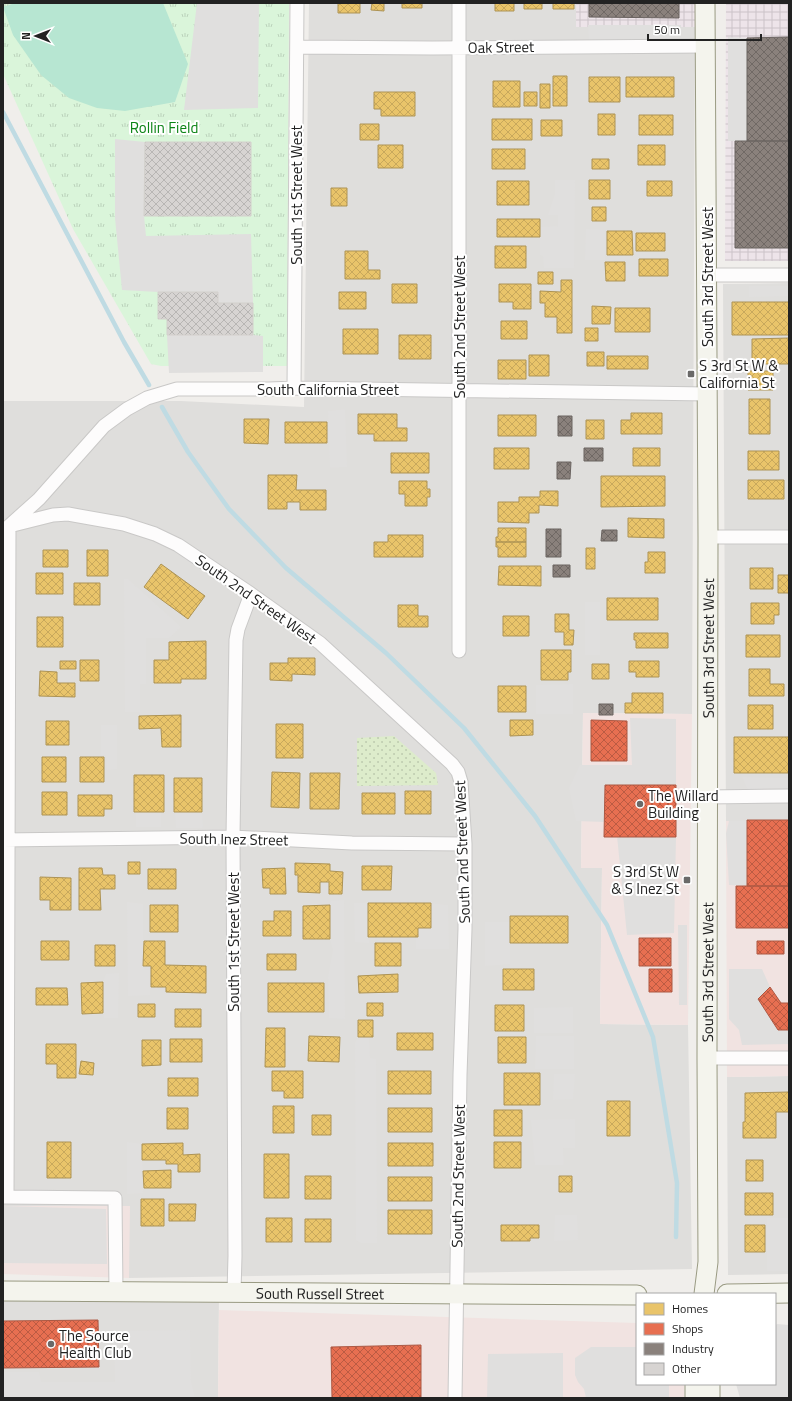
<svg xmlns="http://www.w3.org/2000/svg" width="792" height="1401" viewBox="0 0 792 1401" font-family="'Titillium Web',sans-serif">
<defs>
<pattern id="industrial-grid" width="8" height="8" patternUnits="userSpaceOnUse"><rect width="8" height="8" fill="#ede4e9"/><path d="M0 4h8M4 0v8" fill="none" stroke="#cbc3c8"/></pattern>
<pattern id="park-tufts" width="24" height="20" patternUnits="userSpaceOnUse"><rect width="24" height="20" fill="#daf5da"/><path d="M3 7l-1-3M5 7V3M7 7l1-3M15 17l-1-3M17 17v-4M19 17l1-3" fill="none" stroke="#bbd2bb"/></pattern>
<pattern id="garden-dots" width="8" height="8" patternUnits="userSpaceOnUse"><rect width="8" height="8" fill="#ddeccb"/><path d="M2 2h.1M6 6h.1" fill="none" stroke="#bdcaae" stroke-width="1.8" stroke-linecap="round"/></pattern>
<pattern id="homes-cross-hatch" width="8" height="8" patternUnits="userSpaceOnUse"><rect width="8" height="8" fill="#e9c46a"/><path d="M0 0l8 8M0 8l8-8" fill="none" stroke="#c8a85c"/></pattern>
<pattern id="shops-cross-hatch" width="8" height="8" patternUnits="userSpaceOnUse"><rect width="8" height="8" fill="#e76f51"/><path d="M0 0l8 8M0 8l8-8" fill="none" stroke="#bb5b43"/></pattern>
<pattern id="industry-cross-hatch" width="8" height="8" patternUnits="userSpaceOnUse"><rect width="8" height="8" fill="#8a817c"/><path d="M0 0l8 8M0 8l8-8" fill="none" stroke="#706965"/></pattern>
<pattern id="building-cross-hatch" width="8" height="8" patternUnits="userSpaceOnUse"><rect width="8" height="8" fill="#d7d4d2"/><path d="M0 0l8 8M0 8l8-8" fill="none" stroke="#b8b6b4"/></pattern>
</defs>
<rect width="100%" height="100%" fill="#f0eeeb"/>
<path fill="#dfdedc" d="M309 3H576V27H695L692 714 583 713 581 868H602L600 1024 688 1025 692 1269 129 1278V1206H3V401H181L304 407Z
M789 283V821H726L723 284Z
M789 1076V1274L728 1275 727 1077Z
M3 1291 219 1292 218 1398H3Z"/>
<path fill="#f1e3e1" d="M583 713 692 714 688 1025 600 1024 602 868H581Z
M726 821H789V1076L727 1077Z
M3 1206H130L129 1278 3 1274Z
M219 1310 637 1323V1384H684V1398H218Z"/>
<path fill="url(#industrial-grid)" d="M576 3H695V27H576Z
M726 3H789V261H725Z"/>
<path fill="url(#park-tufts)" d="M3 3H289L287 366H161L151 364 73 229 3 74Z"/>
<path fill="url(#garden-dots)" d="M394 736 436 773 438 785 357 786V738Z"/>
<path fill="#b7e6d2" d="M15 3H163L188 64 175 102 125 111 97 108 69 98 41 75 13 35 3 7Z"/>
<path fill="#e0dfde" d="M197 3H259L258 108 184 110Z
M588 25H681V34L665 40H589Z
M728 37 747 38V141H728Z
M115 139 145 142 144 216 146 236 251 234 253 303H218L158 292 122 290 115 218Z
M555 180H575L574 268H544L543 256 540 255V227L558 226V215H548L555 194Z
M586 229 605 230V260H585Z
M749 286H789V296L749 297Z
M167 335H253L263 336V372L169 373Z
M345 409 347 467 330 468 328 411Z
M124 579H128L181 627 169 638H146V684H140V712H125Z
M585 602H600V655H585Z
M573 684V714H536V685Z
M630 718 676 719V785H605V822L576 821 569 788 580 765H632Z
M101 725H117V769L107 770 106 755H101Z
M742 777 789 778V790H748Z
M136 812H161V827H136Z
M175 812H202L203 828H176Z
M729 821H747V886L729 885 726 833Z
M617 836 676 837 674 933 627 935Z
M344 900 345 1019 329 1018 328 977 333 950 330 939V905L331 901Z
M127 902 143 904V966L145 970H150V995L128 996Z
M354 903H368L369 943 355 942Z
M431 903 448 905 449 949H416V937H418V928H431Z
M485 922H510V964L485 966Z
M678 925H687V1005H679Z
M729 969H762L770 987 758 999 778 1030H789V1044L742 1045 739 1030 729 1019Z
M119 973 118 1018H104L103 982 106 974Z
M573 1007V1033H534V1008Z
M536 1036H574V1069H535Z
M358 1037H369L370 1058 376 1059 377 1243H361L356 1240 355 1043Z
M554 1074H575L573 1099 553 1100Z
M575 1119V1148H563L564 1165H535L531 1120Z
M127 1142 142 1144 143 1193 127 1194Z
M3 1206 106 1209 107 1264 3 1263Z
M555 1215H577L578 1240 554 1241Z
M767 1218H789V1271H767Z
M777 1324 789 1325V1398H740L736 1384H775V1326Z
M190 1330 191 1381 195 1398H3V1372H39L41 1382H115L114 1331Z
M591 1347H637V1384H669V1398H586L584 1389 578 1382 575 1375V1358Z
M563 1353V1398H487L488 1354Z"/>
<path fill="url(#homes-cross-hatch)" stroke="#ad9354" d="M338 3H360V13H338Z
M372 3H384V11L371 10Z
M402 3H422V8H402Z
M495 3H514V11H495Z
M524 3H542V9H524Z
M553 3H574V9H553Z
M553 76H567V106H553Z
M589 77H620V102H589Z
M626 77H674V97H626Z
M493 81H520V107H493Z
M540 84H550V108H540Z
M374 92H415V116H381V109H374Z
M524 92H537V106H524Z
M598 114H615V135H598Z
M639 115H673V135H639Z
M492 119H532V140H492Z
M541 120H562V136H541Z
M360 124H379V140H360Z
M378 145H403V168H378Z
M638 145H665V165H638Z
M492 149H525V169H492Z
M592 159H609V169H592Z
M589 180H610V199H589Z
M497 181H529V205H497Z
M647 181H672V196H647Z
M331 188H347V206H331Z
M592 207H606V221H592Z
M497 219H540V237H497Z
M607 231H632L633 255H607Z
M636 233H665V251H636Z
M495 246H526V268H495Z
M345 251H368V270H380V279H345Z
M639 259H668V276H639Z
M605 262H625V281H606Z
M538 272H553V284H538Z
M561 280H572V333H557V317H545V303H540V291L561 292Z
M392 284H417V303H392Z
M499 284H531V309H513V302H499Z
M339 292H366V309H339Z
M732 302H789V335H732Z
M592 306 611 307 610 324H592Z
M615 308H650V332H615Z
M501 321H527V339H501Z
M585 328H598V341H585Z
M343 329H378V354H343Z
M399 335H431V359H399Z
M789 338V364H752V339Z
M587 352H604V366H587Z
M529 355H549V376H529Z
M607 356H648V369H607Z
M498 360H526V379H498Z
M748 371H773V390H748Z
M749 399H770V434H749Z
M631 413H662V434H621V420H631Z
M358 414H397V428H407V441H374V434H358Z
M498 415H536V436H498Z
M244 419H269L268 444 244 443Z
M586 420H604V439H586Z
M285 422H327V443H285Z
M494 448H529V469H494Z
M633 448H660V466H633Z
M748 451H779V470H748Z
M391 453H429V473H391Z
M268 475H297L296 490H326V510H300V502H287V509H268Z
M601 476H665V506L601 507Z
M748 480H784V499H748Z
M399 481H427V489H430V497H427V506H405V494H399Z
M540 491H558V506L539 505V513H529V523L498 522V502H519V497H540Z
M628 518 664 519V538L628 537Z
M498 528H526V542H496V537H498Z
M388 535H423V557H374V542H388Z
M496 542H526V557H498V547H496Z
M586 548H595V569H586Z
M43 550H68V567H43Z
M87 550H108V576H87Z
M648 552H665V573H645V562H648Z
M161 564 205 596 188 619 144 587Z
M499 566H541V586L498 585Z
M750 568H773V589H750Z
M36 573H63V594H36Z
M778 575H789V593H778Z
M74 583H100V605H74Z
M607 598H658V620H607Z
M751 603H779V615H774V624H751Z
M398 605H418V616H428V627H398Z
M555 614H569V630H574L573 645H564V632H555Z
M503 616H529V636H503Z
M37 617H63V647H37Z
M634 633H668V648H636V640H634Z
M746 635H780V657H746Z
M206 641V679H181V683H154V660H169V642Z
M541 650H571V672H568V680H541Z
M288 658H315V675L292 674V681L270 680V663H288Z
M80 660H99V681H80Z
M60 661H76V669H60Z
M629 661H659V677H636V672H629Z
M592 664H609V679H592Z
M749 669H770V684H784V696H749Z
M40 671 57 672V683H75V697L39 696Z
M498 686H526V712H498Z
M632 693H663V713H625V703H632Z
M748 705H773V729H748Z
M181 715V747H162L161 728 139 729V716Z
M510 720H533V735L510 736Z
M46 721H69V745H46Z
M276 724H303V758H276Z
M734 737H789V773H734Z
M42 757H66V782H42Z
M80 757H104V782H80Z
M272 772 300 773 299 808 271 807Z
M310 773H340L339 809H310Z
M134 775H164V812H134Z
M174 778H202V812H174Z
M405 791H431V814H405Z
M42 792H67V815H42Z
M362 793H395V814H362Z
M78 795H112V809H104V816H78Z
M128 862H140V874H128Z
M295 863 330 864V871L343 872 342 894H329V882H320V893L298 892V875H295Z
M362 866H392L391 890H362Z
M79 868H102L103 875H115V889H100L101 910H79Z
M285 868 286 894H270V888H263L262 869Z
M148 869H176V889H148Z
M40 877 71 878V910H50V900H40Z
M368 903H431V928H418V937H368Z
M150 905H178V932H150Z
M330 905V939H303V906Z
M274 911H291V936H263V921H274Z
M510 916H568V943H510Z
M41 941H69V960H41Z
M144 941H165V965L206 966V993L166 992V987H151V966H143Z
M375 943H401V966H375Z
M95 945H115V966H95Z
M267 954H296V970H267Z
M503 969H534V990H503Z
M398 974V992L359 993 358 976Z
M103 982V1013L82 1014 81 983Z
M268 983H324V1012H268Z
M36 988H67L68 1005H36Z
M367 1003H383V1016H367Z
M138 1004H155V1017H138Z
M495 1005H524V1031H495Z
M175 1009H201V1027H175Z
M358 1020H373V1037H358Z
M266 1028H285V1067H265Z
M397 1033H433V1050H397Z
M309 1036 340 1037 339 1062 308 1061Z
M498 1037H526V1063H498Z
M170 1039H202V1062H170Z
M142 1040H161V1065L142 1066Z
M46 1044H76V1078H57V1064H46Z
M81 1061 94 1063 93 1075 79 1074Z
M272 1071H303V1098H284V1091H272Z
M388 1071H431V1094H388Z
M504 1073H540V1105H504Z
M168 1078H198V1096H168Z
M789 1092V1112H776V1138H743V1122H745V1093Z
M607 1101H630V1136H607Z
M273 1106H294V1133H273Z
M167 1108H188V1129H167Z
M388 1108H432V1132H388Z
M494 1110H522V1136H494Z
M312 1115H331V1135H312Z
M47 1142H71V1178H47Z
M494 1142H521V1168H494Z
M183 1143V1155L200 1154V1172H178V1164H166V1160H142V1144Z
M388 1143H433V1166H388Z
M264 1154H289V1198H264Z
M746 1160H763V1181H746Z
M171 1170V1188H144L143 1171Z
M305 1176H331V1199H305Z
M559 1176H572V1192H559Z
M388 1177H432V1201H388Z
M745 1193H773V1215H745Z
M141 1199H164V1226H141Z
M169 1204H196L195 1221H169Z
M388 1210H432V1234H388Z
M266 1218H292V1242H266Z
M305 1219H331V1242H305Z
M501 1225H539V1238H530V1241H501Z
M745 1225H765V1252H745Z"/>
<path fill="url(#shops-cross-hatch)" stroke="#ac5843" d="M591 720 627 721V761H591Z
M605 785H676V837H604Z
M747 820H789V886H747Z
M736 886H789V928H736Z
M639 938H671V966H639Z
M757 941H784V954H757Z
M649 969H672V992H649Z
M770 987 781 1003H789V1030H778L758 999Z
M98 1320 99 1367 3 1368V1321Z
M421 1345V1398H332L331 1347Z"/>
<path fill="url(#industry-cross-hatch)" stroke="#6b6461" d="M616 3H679V18L589 17V4Z
M789 37V141H747V38Z
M735 141H789V248H735Z
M558 416H572V436H558Z
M584 448H603V461H584Z
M557 462H571L570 479H557Z
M546 529H561V557H546Z
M602 530H617V541H601Z
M553 565H570V577H553Z
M599 704H613V715H599Z"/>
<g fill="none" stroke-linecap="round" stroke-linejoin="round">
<path stroke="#bfdbe3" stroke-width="4.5" d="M3 112 124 342 149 385
M162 407 188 452 229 509 286 568 386 653 464 728 535 816 607 925 653 1037 677 1183 676 1237"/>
</g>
<path fill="url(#building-cross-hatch)" stroke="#d3d0cc" d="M145 142H251V216H144Z
M158 292H218V303H253V335H167V319H158Z"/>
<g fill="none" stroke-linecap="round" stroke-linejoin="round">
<g stroke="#c9c8c7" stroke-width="15">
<path id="street" d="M459 3V651
M297 47 432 48 705 46
M707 275H789
M294 388 297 3
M10 525 39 499 104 426 127 409 147 398 177 389H269L294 388 707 394
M708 537H789
M707 797 789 796
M3 840 233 837 352 843 465 844
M707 1058H789
M3 1197 115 1198 116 1292
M7 1197 9 526 53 515 68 514 124 524 155 534 178 545 251 594 320 643 452 764 458 772 461 782 465 844V929L460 1075 455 1398
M234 1292 235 1256 233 837 236 640 238 629 251 594"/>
</g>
<g stroke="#999a82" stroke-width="21">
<g id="secondary">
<path id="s1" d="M3 1291 637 1295"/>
<path id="s2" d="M704 1294 708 1262 707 1058 708 537 705 3"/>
<path d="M727 1294 789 1293"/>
<path d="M695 1384V1398"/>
<path d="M710 1398V1384"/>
</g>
</g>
<use href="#street" stroke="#fdfcfc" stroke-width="13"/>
<use href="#secondary" stroke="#f4f4ed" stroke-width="19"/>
</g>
<g fill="#6a6968" stroke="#fff" stroke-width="1.5">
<rect x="687" y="370" width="8" height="8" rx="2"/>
<circle cx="640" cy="804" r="4"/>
<rect x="683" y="876" width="8" height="8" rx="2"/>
<circle cx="51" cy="1344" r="4"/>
</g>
<g text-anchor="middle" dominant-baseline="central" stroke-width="4" stroke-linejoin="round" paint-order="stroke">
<g font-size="15" fill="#222" stroke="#fff">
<text transform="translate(501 47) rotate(-1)">Oak Street</text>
<text transform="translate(296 195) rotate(-90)">South 1st Street West</text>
<text transform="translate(707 277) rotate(-90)">South 3rd Street West</text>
<text transform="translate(459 327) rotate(-90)">South 2nd Street West</text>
<text x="328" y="389">South California Street</text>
<text transform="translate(256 599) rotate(35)">South 2nd Street West</text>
<text stroke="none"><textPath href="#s2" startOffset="646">South 3rd Street West</textPath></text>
<text transform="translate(234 839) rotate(1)">South Inez Street</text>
<text transform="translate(462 852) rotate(-92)">South 2nd Street West</text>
<text transform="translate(233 942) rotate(-90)">South 1st Street West</text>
<text stroke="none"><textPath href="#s2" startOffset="322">South 3rd Street West</textPath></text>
<text transform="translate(458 1176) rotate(-89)">South 2nd Street West</text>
<text stroke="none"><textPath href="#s1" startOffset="317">South Russell Street</textPath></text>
</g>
<g font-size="15" fill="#0c8416" stroke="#fff">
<text x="164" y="127">Rollin Field</text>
</g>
<g font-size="15" fill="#222" stroke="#fff" text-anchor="start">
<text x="699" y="365">S 3rd St W &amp;<tspan x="699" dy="17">California St</tspan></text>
<text x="648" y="795">The Willard<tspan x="648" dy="17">Building</tspan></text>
<text x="679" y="871" text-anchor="end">S 3rd St W<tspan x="679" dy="17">&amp; S Inez St</tspan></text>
<text x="59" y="1335">The Source<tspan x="59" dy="17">Health Club</tspan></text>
</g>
</g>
<rect width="792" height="1401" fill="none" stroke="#222222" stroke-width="8"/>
<rect x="636" y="1293" width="140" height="92" fill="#ffffff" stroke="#a7a7a7"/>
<rect x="644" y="1303" width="20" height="12" fill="#e9c46a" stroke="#a7a7a7"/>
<text x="672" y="1313" font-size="12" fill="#222222">Homes</text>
<rect x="644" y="1323" width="20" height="12" fill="#e76f51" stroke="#a7a7a7"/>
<text x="672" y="1333" font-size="12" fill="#222222">Shops</text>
<rect x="644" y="1343" width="20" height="12" fill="#8a817c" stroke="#a7a7a7"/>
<text x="672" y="1353" font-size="12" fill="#222222">Industry</text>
<rect x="644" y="1363" width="20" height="12" fill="#d7d4d2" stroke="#a7a7a7"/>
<text x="672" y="1373" font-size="12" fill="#222222">Other</text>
<g transform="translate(36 36) rotate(270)" stroke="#ffffff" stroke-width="3" paint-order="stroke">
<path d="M0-3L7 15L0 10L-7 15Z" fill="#222222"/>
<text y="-6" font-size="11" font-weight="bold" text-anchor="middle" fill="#222222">N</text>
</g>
<path d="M648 34v6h113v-6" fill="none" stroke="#222222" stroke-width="2"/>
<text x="654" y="34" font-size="12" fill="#222222" stroke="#ffffff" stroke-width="3" paint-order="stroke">50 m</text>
</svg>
